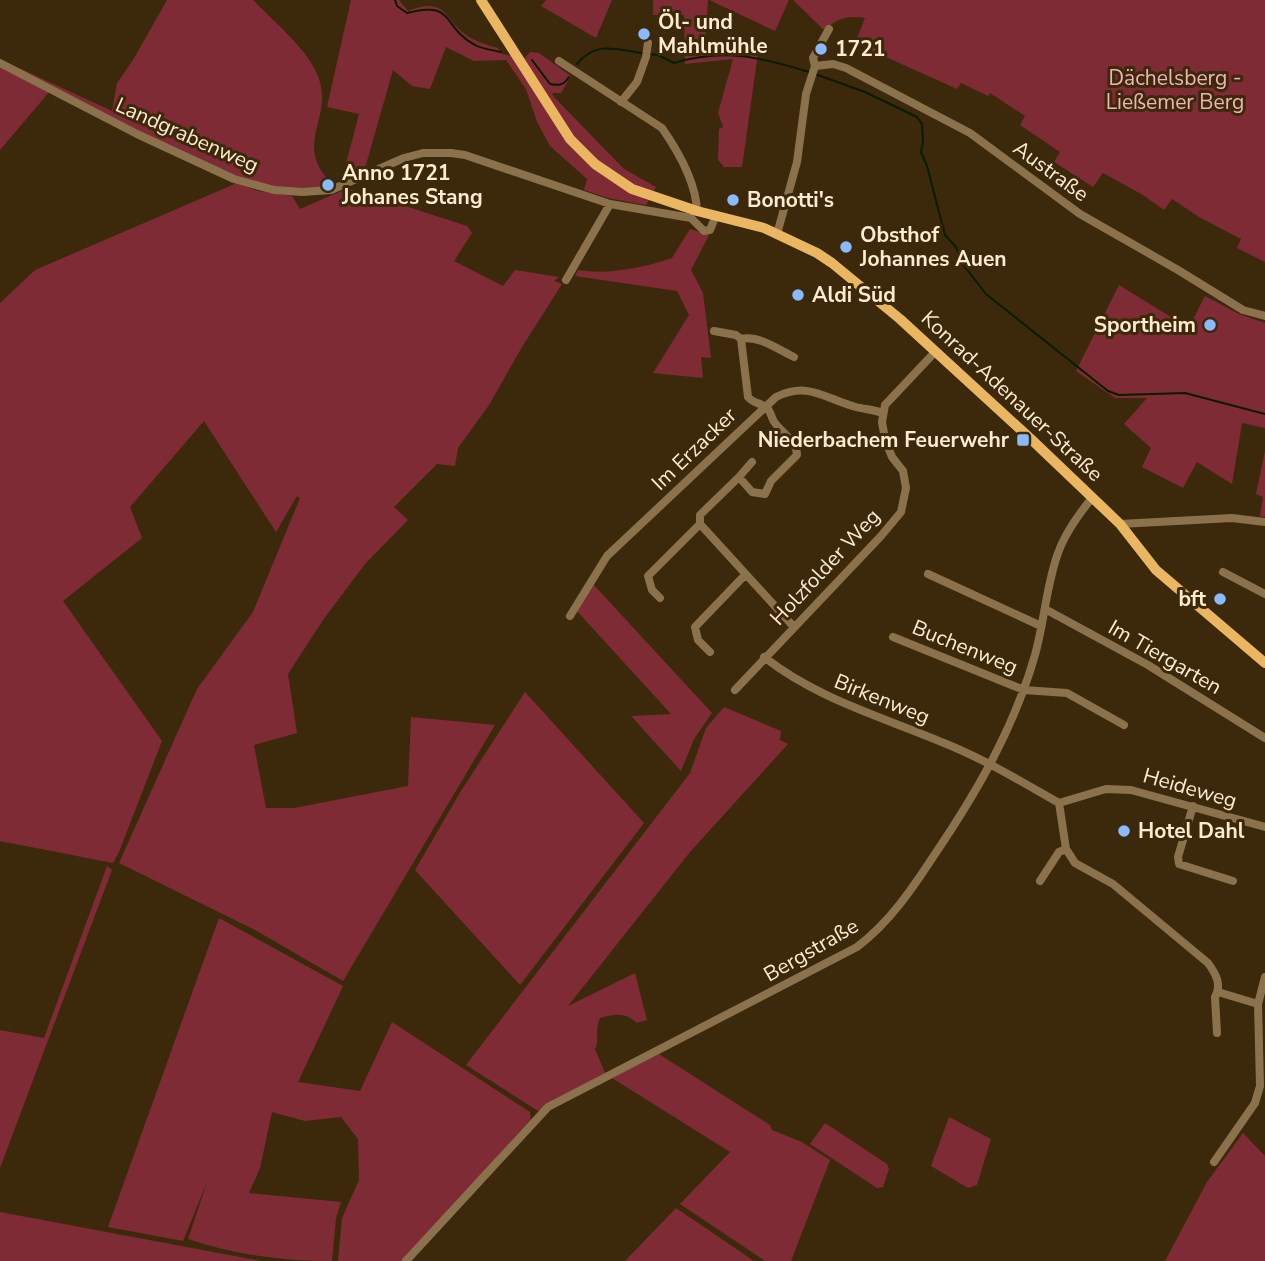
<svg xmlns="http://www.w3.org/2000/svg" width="1265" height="1261" viewBox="0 0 1265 1261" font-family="'Nunito Sans',sans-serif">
<rect width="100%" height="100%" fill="#3c290c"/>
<path fill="#7e2b35" d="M167 0H253C274 22 310 51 319 79 333 121 291 145 334 186L331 188H274L235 177 137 132 6 62 112 111 117 83 133 60Z
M351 0H399L408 11C416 8 426 4 435 7 444 9 449 18 455 25 466 38 482 44 498 48L502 54 525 58 530 52 539 53 571 76 561 93H552L553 96 624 169 656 187 646 205 608 198 584 190 587 179 550 146 537 122 526 89 506 60 474 61 446 47 430 89 412 86 393 70 365 168 343 175 359 114 327 107Z
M546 0H612L596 38 541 6Z
M653 0H708L705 44 758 53 742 167H724L718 160 719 129 723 127 718 113 733 59 685 64 684 15H653Z
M709 0H789L775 31Z
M793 0H1265V262L1237 248 1241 239 1199 217 1172 199 1164 210 1143 195 1103 173 1093 187 1054 162 1060 152 1020 125 1025 116 990 93 988 96 961 83 957 89 855 43 865 18C849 15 835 18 825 31Z
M0 66 50 91 0 150Z
M237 183 258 191 292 196 300 209 346 189 356 190 467 226 472 233 454 261 503 286 515 270 559 277 554 281 562 284 522 347 489 405 458 448 455 466 437 464 394 507 408 520 365 564 323 620 288 674 297 733 254 745 266 808H294L408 786 411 717 495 725 343 981 257 931 119 863 197 689 253 612 300 498 297 496 276 532 204 421 130 507 142 538 63 601 162 741 119 852 113 863 0 841V303L35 270Z
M690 229 709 235 691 270 703 293 711 358 701 357 703 378 653 373 689 315 677 291 575 276 578 270C609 275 642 268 672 258Z
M1119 285 1174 319 1190 325 1205 296 1239 314 1265 323V428L1242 423 1232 484 1197 462 1183 488 1142 467 1151 448 1124 424 1147 398H1115L1076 371Z
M1265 451V517L1260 516 1263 497 1256 494Z
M592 583 712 713 694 739 681 771 631 716 671 714 576 610Z
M525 692 644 823 520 985 415 870 461 791Z
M724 707 781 731 780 740 788 744 690 852 568 1006 635 973 647 1020 637 1023C625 1012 615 1014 600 1018 594 1031 600 1040 595 1049L605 1073 538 1111 466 1065 690 773 706 728Z
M107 866 112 870 0 1168V1030L44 1038Z
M219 918 343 986 298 1082 360 1091 392 1022 530 1112 531 1119 403 1261H338L342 1218 359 1180 358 1139 341 1117 305 1121 272 1112 260 1168 249 1193 341 1202 336 1218 332 1261C284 1261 234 1255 188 1239L207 1182 183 1241 108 1227Z
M659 1054 770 1125 772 1130 802 1142 830 1160 791 1261H765L680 1204 730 1152 612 1078Z
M949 1117 991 1139 977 1185 968 1188 931 1166Z
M825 1123 887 1164 889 1169 883 1187 877 1188 810 1144Z
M1243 1133 1265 1156V1261H1165L1207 1182Z
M676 1208 754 1261H625Z
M0 1212 261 1261H0Z"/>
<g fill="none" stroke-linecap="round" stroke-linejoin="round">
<path stroke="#091c02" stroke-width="2" d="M395 0 397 6 407 13C456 0 441 27 475 45 482 49 493 50 501 52
M649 54 658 55 674 63C725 48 760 57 809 72
M532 60 550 84C559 86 564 85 569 77
M577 64C596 40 616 50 643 53
M815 74 865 92 917 117 922 124 923 143 921 152 927 166 945 235 956 247 961 262 986 294 1108 391 1119 395 1185 393 1265 414"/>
<path stroke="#8c724c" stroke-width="8" d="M559 61 662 128C678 151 696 183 697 211
M0 63 137 134 234 179 274 190 302 192 331 190 404 158 423 153H451L465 155 610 204 691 218 704 231 710 230 716 215
M815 66 833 64 846 68 970 133 1080 214 1178 270 1243 310 1265 316
M621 102 637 82 646 57 648 43
M777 234 797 162 806 94 815 66 813 58 829 29
M566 280 610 204
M714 331 736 335 741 339
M739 477 752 462
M700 524V515L739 477 752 492 765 494 771 481 797 455C797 441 783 434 775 423 771 419 772 413 767 408 762 403 754 404 748 397L741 339C759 335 779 350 794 357
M1120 524 1232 518 1265 522
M1223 572 1265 594
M928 574 1041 626
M660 598 652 590 648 576 700 524 794 627
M1045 609 1148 665 1265 738
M570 616 607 556 776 397C809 381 825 399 856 407 864 409 874 410 883 413
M893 637 1024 690 1067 693 1124 725
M710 652 698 640 695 627 745 575
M764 657C817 699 883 717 944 743 984 759 1022 782 1059 803L1106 789 1131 790 1265 827
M735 690 881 536 901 512 906 488 903 471 892 457 885 439 882 422 885 405 935 352
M1059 803 1066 849 1075 863 1113 884 1208 963C1216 974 1222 985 1215 997L1217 1033
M1193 806 1178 857 1179 864 1233 881
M1040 881 1059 852 1066 849
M1218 992 1258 1004
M1214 1162 1255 1103 1260 1086 1258 1004 1265 977
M406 1261 548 1107 857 947C890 922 912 889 935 854 977 792 1014 728 1035 655 1044 623 1046 588 1057 556 1064 534 1078 515 1092 498"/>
<path stroke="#ebb662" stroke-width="10" d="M481 0 570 139 595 164 632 189 697 211 764 228 817 253 832 263 900 319 1033 441 1120 524 1156 570 1265 663"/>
</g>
<g fill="#8abafc" stroke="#3c290c" stroke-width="2.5">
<circle cx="644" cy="34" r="7"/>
<circle cx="821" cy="49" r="7"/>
<circle cx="328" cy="185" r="7"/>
<circle cx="733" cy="200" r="7"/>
<circle cx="846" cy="247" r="7"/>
<circle cx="798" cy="295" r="7"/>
<circle cx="1210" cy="325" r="7"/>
<rect x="1016" y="433" width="14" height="14" rx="3.5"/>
<circle cx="1220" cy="599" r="7"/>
<circle cx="1124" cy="831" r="7"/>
</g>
<g text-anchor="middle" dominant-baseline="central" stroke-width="6" stroke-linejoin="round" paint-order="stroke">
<g font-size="21" font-weight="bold" fill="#feeace" stroke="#3c290c" text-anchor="start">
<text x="658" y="22">Öl- und<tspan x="658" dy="24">Mahlmühle</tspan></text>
<text x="835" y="49">1721</text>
<text x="342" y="173">Anno 1721<tspan x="342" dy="24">Johanes Stang</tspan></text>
<text x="747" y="200">Bonotti's</text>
<text x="860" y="235">Obsthof<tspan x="860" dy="24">Johannes Auen</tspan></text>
<text x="812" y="295">Aldi Süd</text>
<text x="1196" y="325" text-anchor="end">Sportheim</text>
<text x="1009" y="440" text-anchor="end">Niederbachem Feuerwehr</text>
<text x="1206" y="599" text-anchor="end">bft</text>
<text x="1138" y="831">Hotel Dahl</text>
</g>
<g font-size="21" fill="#edb3b5" stroke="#3c290c">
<text x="1175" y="78">Dächelsberg -<tspan x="1175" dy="24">Ließemer Berg</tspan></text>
</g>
<g font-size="21" fill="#feeace" stroke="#3c290c">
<text transform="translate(187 135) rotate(24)">Landgrabenweg</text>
<text transform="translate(1051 171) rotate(36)">Austraße</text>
<text transform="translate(1012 396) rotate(43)">Konrad-Adenauer-Straße</text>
<text transform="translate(694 449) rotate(-44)">Im Erzacker</text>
<text transform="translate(825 567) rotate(-47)">Holzfolder Weg</text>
<text transform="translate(965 647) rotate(22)">Buchenweg</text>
<text transform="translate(1165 657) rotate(30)">Im Tiergarten</text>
<text transform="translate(882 699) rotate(22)">Birkenweg</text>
<text transform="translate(1190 788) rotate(16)">Heideweg</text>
<text transform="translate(811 950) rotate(-30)">Bergstraße</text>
</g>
</g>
</svg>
